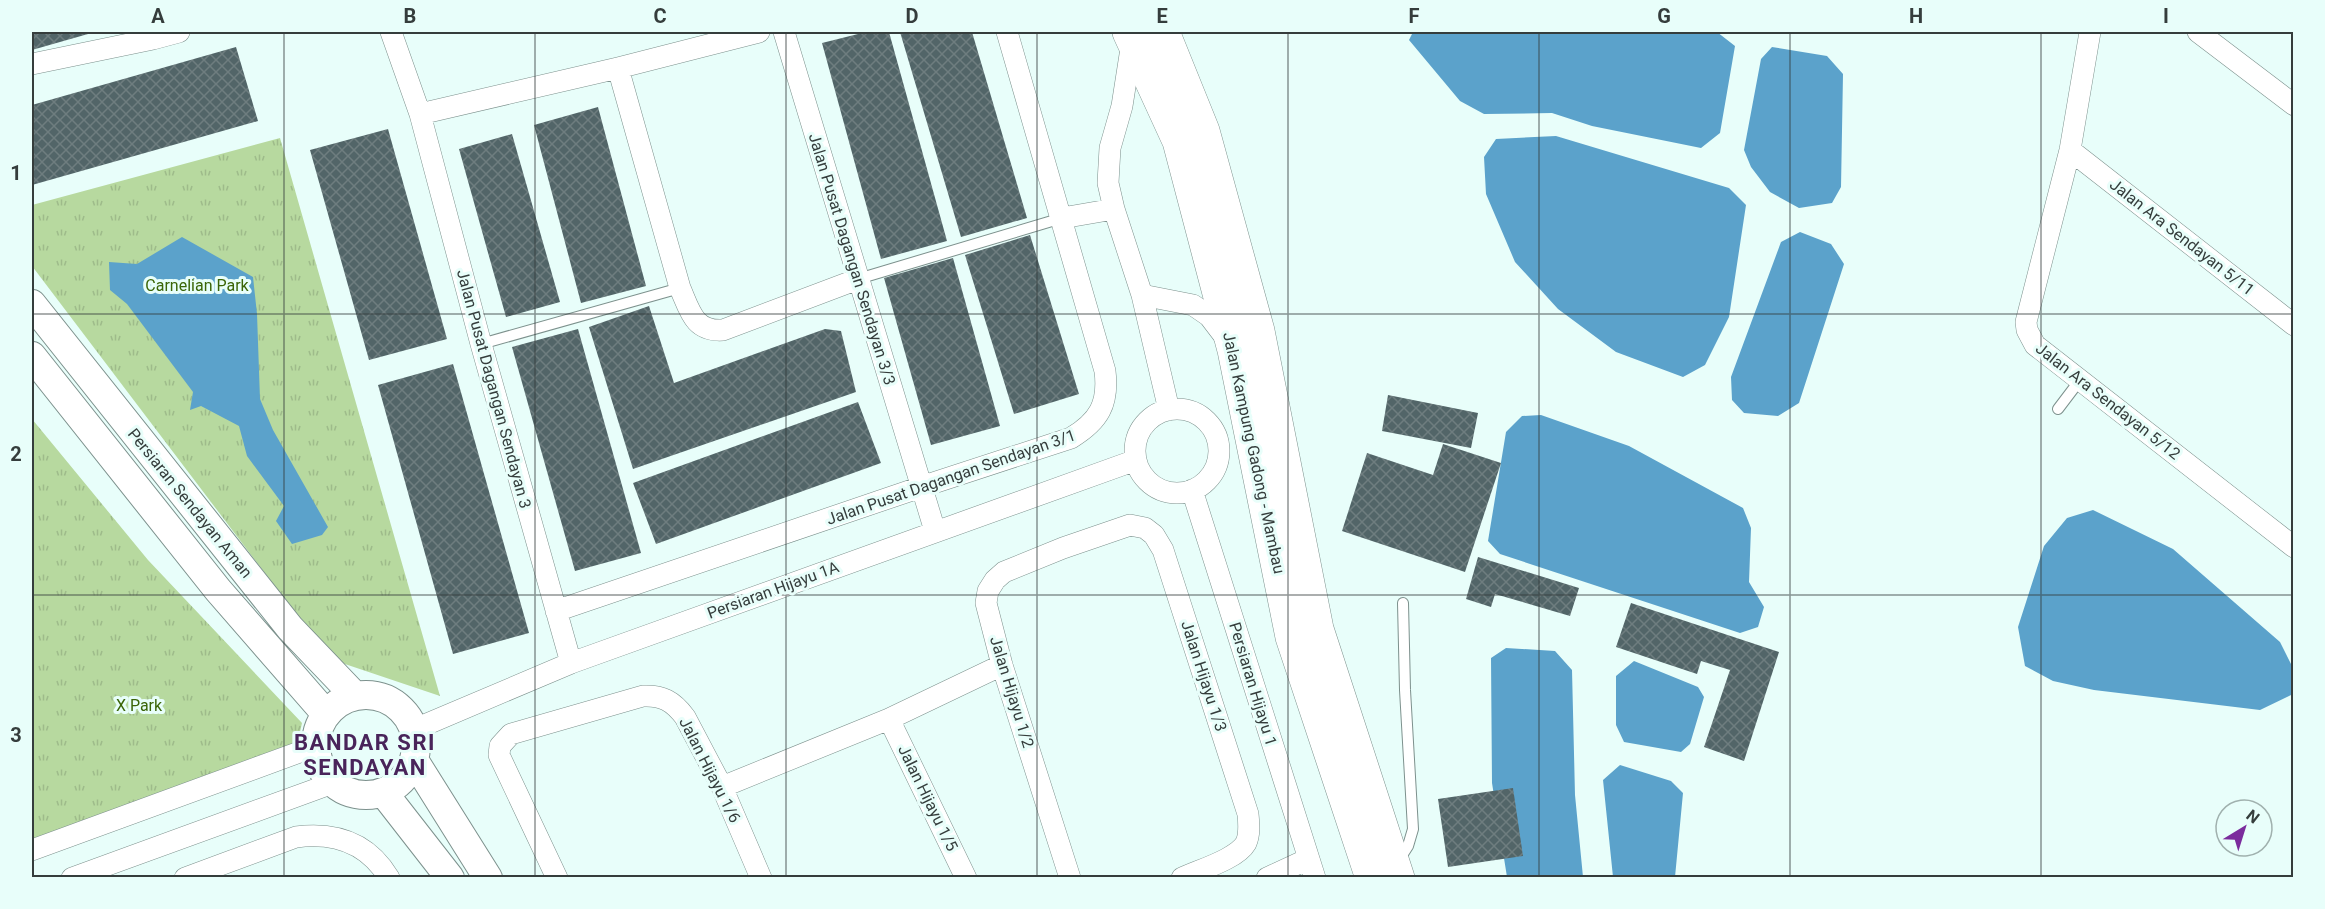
<svg xmlns="http://www.w3.org/2000/svg" width="2325" height="909" viewBox="0 0 2325 909" font-family="Roboto,sans-serif">
<defs>
<pattern id="grass-tufts" width="24" height="20" patternUnits="userSpaceOnUse" patternTransform="scale(1.5)"><rect width="24" height="20" fill="#b7d99f"/><path d="M3 7l-1-3M5 7V3M7 7l1-3M15 17l-1-3M17 17v-4M19 17l1-3" fill="none" stroke="#9ebb8a"/></pattern>
<pattern id="building-cross-hatch" width="8" height="8" patternUnits="userSpaceOnUse" patternTransform="scale(1.5)"><rect width="8" height="8" fill="#526568"/><path d="M0 0l8 8M0 8l8-8" fill="none" stroke="#6e7d7f"/></pattern>
</defs>
<rect width="100%" height="100%" fill="#e8fefa"/>
<path fill="url(#grass-tufts)" d="M280 138 440 696 330 659 32 266V205Z
M32 419 148 560 302 723 298 741 300 757 32 858Z"/>
<path fill="#5ba2cb" d="M1413 32H1717L1735 46 1720 133 1701 148 1592 126 1552 113 1484 114 1460 101 1409 40Z
M1772 47 1827 56 1843 74 1841 187 1832 203 1799 208 1770 192 1751 167 1744 150 1761 59Z
M1556 136 1729 188 1746 205 1729 317 1705 365 1683 377 1616 352 1558 309 1515 262 1486 194 1484 157 1496 139Z
M1800 232 1831 244 1844 264 1799 403 1778 416 1744 413 1732 400 1731 377 1781 242Z
M182 237 253 277 257 314 260 399 273 430 328 527 322 535 292 544 276 521 284 506 247 456 239 426 201 406 190 410 193 392 127 304 110 290 109 262 137 264Z
M1541 415 1629 446 1743 508 1751 528 1749 582 1764 607 1758 627 1740 633 1500 554 1488 541 1506 432 1522 416Z
M2093 510 2173 549 2280 642 2293 668V694L2260 710 2094 690 2053 681 2025 666 2018 627 2044 546 2067 518Z
M1506 648 1555 651 1572 670 1575 795 1583 877H1507L1492 783 1491 658Z
M1634 661 1698 687 1704 697 1690 744 1681 752 1624 742 1616 725V676Z
M1620 765 1671 781 1683 793 1675 877H1613L1603 780Z"/>
<path fill="url(#building-cross-hatch)" d="M32 32H95L32 50Z
M866 32H889L947 241 881 259 822 43Z
M900 32H972L1027 218 961 237Z
M236 47 258 121 32 185V105Z
M598 107 646 286 581 303 534 125Z
M388 129 447 339 369 360 310 150Z
M512 134 560 302 506 317 459 149Z
M1030 235 1079 394 1014 414 965 255Z
M953 258 1000 426 931 445 884 278Z
M649 306 674 383 825 329 841 331 856 392 633 469 589 327Z
M578 329 641 553 575 571 512 347Z
M453 364 529 633 453 654 378 385Z
M1388 395 1478 413 1471 448 1382 431Z
M858 402 881 463 656 544 633 483Z
M1443 444 1501 463 1465 572 1342 531 1367 453 1433 475Z
M1478 557 1579 588 1570 616 1495 594 1491 607 1466 599Z
M1631 603 1779 652 1744 761 1704 747 1730 670 1701 661 1697 674 1616 647Z
M1513 788 1523 856 1448 867 1438 799Z"/>
<g fill="none" stroke-linecap="round" stroke-linejoin="round">
<g stroke="#7d918d" stroke-width="12">
<path id="lane" d="M858 279 1062 218
M481 344 680 288
M2058 409 2080 380
M1399 860 1408 846 1413 829 1405 690 1403 603"/>
</g>
<g stroke="#7d918d" stroke-width="22">
<path id="street" d="M391 32 420 114 481 344 571 663
M784 32 935 531
M2090 32 2070 150 2026 322 2027 330 2035 345 2294 547
M2198 32 2294 105
M1132 42 1122 106 1110 148 1108 183 1114 209 1142 295 1169 410
M32 64 153 39 179 32
M618 68 680 288C690 311 694 332 723 330L858 279
M420 114 618 68 759 32
M2070 150 2294 325
M1062 218 1114 209
M1142 295 1193 305 1209 316 1225 337
M1135 451a42 42 0 1 1 84 0a42 42 0 1 1-84 0Z
M1192 490 1315 878
M556 611 921 487 1071 438C1099 421 1109 404 1105 371L1007 32
M889 719 966 878
M413 730 571 663 1136 460
M722 787 889 719 1002 665
M32 850 316 746
M72 878 333 783
M185 878 296 837C335 832 368 843 389 878
M557 878 499 755 500 746 511 734 643 696C662 695 673 701 685 717L722 787 761 878
M1070 878 1002 665 986 603 988 591 995 580 1004 572 1063 548 1130 525 1145 528 1154 535 1163 550 1248 814C1249 824 1250 834 1246 843 1237 859 1199 870 1182 878
M1267 878 1308 859"/>
</g>
<g stroke="#7d918d" stroke-width="30">
<path id="secondary" d="M32 304 290 628 355 696
M32 356 218 590 326 714
M316 745a50 50 0 1 1 100 0a50 50 0 1 1-100 0Z
M414 760 488 878
M383 792 450 878"/>
</g>
<g stroke="#7d918d" stroke-width="34">
<path id="primary" d="M1129 32 1179 141 1234 350 1292 637 1372 878
M1163 32 1203 131 1258 331 1317 629 1398 878"/>
</g>
<use href="#lane" stroke="#fff" stroke-width="10"/>
<use href="#street" stroke="#fff" stroke-width="21"/>
<use href="#secondary" stroke="#fff" stroke-width="28"/>
<use href="#primary" stroke="#fff" stroke-width="33"/>
</g>
<path fill="none" stroke="#353d3c" stroke-width="1.5" stroke-opacity="0.55" d="M284 32V878M535 32V878M786 32V878M1037 32V878M1288 32V878M1539 32V878M1790 32V878M2041 32V878M32 314H2294M32 595H2294"/>
<g text-anchor="middle" dominant-baseline="central" stroke-width="6" stroke-linejoin="round" paint-order="stroke">
<g font-size="16" fill="#353d3c" stroke="#e8fefa">
<text transform="translate(2182 237) rotate(38)">Jalan Ara Sendayan 5/11</text>
<text transform="translate(852 259) rotate(73)">Jalan Pusat Dagangan Sendayan 3/3</text>
<text transform="translate(494 389) rotate(75)">Jalan Pusat Dagangan Sendayan 3</text>
<text transform="translate(2108 401) rotate(38)">Jalan Ara Sendayan 5/12</text>
<text transform="translate(1254 453) rotate(78)">Jalan Kampung Gadong - Mambau</text>
<text transform="translate(951 477) rotate(-19)">Jalan Pusat Dagangan Sendayan 3/1</text>
<text transform="translate(190 503) rotate(51)">Persiaran Sendayan Aman</text>
<text transform="translate(773 590) rotate(-20)">Persiaran Hijayu 1A</text>
<text transform="translate(1204 676) rotate(72)">Jalan Hijayu 1/3</text>
<text transform="translate(1253 684) rotate(73)">Persiaran Hijayu 1</text>
<text transform="translate(1012 692) rotate(73)">Jalan Hijayu 1/2</text>
<text transform="translate(710 770) rotate(63)">Jalan Hijayu 1/6</text>
<text transform="translate(928 798) rotate(64)">Jalan Hijayu 1/5</text>
</g>
<g font-size="16" fill="#3a6507" stroke="#e8fefa">
<text x="197" y="285">Carnelian Park</text>
<text x="139" y="705">X Park</text>
</g>
<g font-size="22" font-weight="bold" letter-spacing="1.5" fill="#49245a" stroke="#e8fefa">
<text x="365" y="742">BANDAR SRI<tspan x="365" dy="25">SENDAYAN</tspan></text>
</g>
</g>
<rect width="2325" height="909" fill="none" stroke="#e8fefa" stroke-width="66"/>
<g transform="translate(2244 828) rotate(38)"><circle r="28" fill="#e8fefa" stroke="#a0b1ae" stroke-width="1.5"/>
<path d="M0-4.5L10 22L0 15L-10 22Z" fill="#7b2c9d"/>
<text y="-9" font-size="16" font-weight="bold" text-anchor="middle" fill="#353d3c">N</text>
</g>
<rect x="33" y="33" width="2259" height="843" fill="none" stroke="#353d3c" stroke-width="2"/>
<g font-size="20" text-anchor="middle" font-weight="bold" fill="#353d3c">
<text x="158" y="23">A</text>
<text x="410" y="23">B</text>
<text x="660" y="23">C</text>
<text x="912" y="23">D</text>
<text x="1162" y="23">E</text>
<text x="1414" y="23">F</text>
<text x="1664" y="23">G</text>
<text x="1916" y="23">H</text>
<text x="2166" y="23">I</text>
<text x="16" y="180">1</text>
<text x="16" y="461">2</text>
<text x="16" y="742">3</text>
</g>
</svg>
